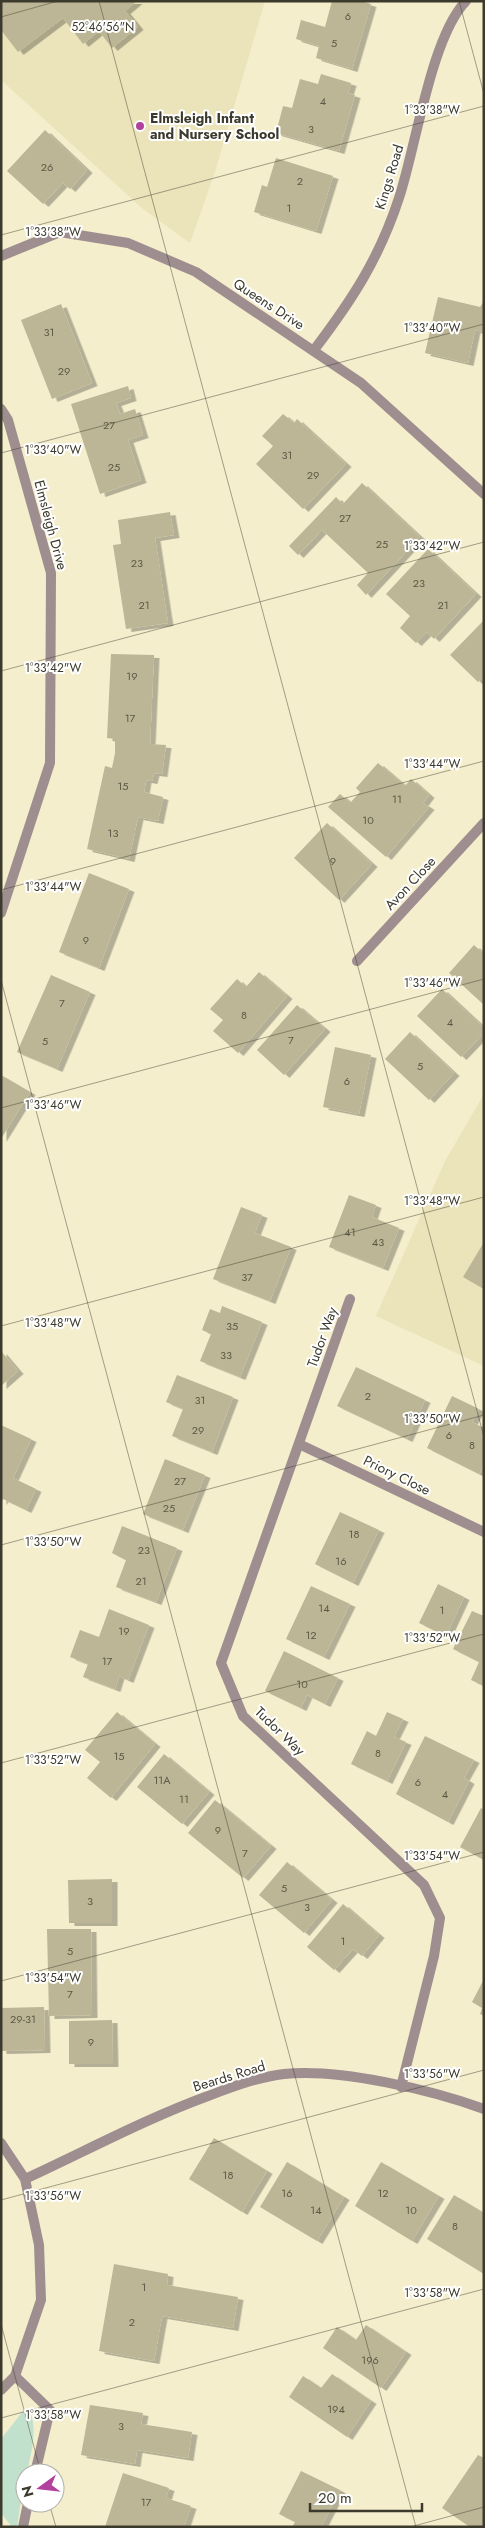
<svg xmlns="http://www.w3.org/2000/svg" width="485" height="2528" viewBox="0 0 485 2528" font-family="Jost,sans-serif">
<defs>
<filter id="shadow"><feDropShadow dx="5.5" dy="3" stdDeviation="0" flood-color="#0004"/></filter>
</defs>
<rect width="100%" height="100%" fill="#f4eecc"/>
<path fill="#ebe3ba" d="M1 1H265L215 172 190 243 143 209 1 80Z
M484 1094V1366L376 1316 445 1161Z"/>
<path fill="#c2e1cd" d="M24 2410 31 2413C37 2433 31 2453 27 2473H25L17 2527H12L1 2513V2439Z"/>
<path fill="#bcb696" filter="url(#shadow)" d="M1 1H137L125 11 138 27 112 48 99 31 83 44 63 18 18 52 1 30Z
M332 1H361L371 4 352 69 316 58 319 46 296 39 301 20 325 27Z
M321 74 351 83 348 93 355 95 339 151 276 133 283 106 292 108 300 79 318 84Z
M45 130 87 170 70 189 63 183 43 204 7 171Z
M276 158 333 176 316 231 254 212 262 185 267 187Z
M438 297 480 307 484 301V332L475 330 468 363 425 353Z
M61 304 92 383 52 399 21 320Z
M128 386 131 398 116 403 120 414 135 409 143 435 128 440 141 480 100 494 71 404Z
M283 414 294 423 297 419 346 464 303 509 256 464 273 446 262 436Z
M362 483 420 537 366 595 357 585 368 573 322 530 298 555 289 546 336 497 343 504Z
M170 512 174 535 155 538 168 623 126 629 113 545 121 544 118 520Z
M428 549 476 594 434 639 427 632 416 643 400 628 410 616 386 594Z
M484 620V676L478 682 450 655Z
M111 654 154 655 150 744 166 745 162 774 154 773 152 781 146 780 144 792 163 797 158 821 138 817 129 859 87 849 105 766 112 768 115 753V739L107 738Z
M378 763 405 786 411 779 429 795 423 803 429 807 386 857 328 807 340 794 350 803 360 792 356 788Z
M327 823 372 864 339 900 294 858Z
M89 873 129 889 99 968 59 952Z
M474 945 484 954V1005L449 973Z
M259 972 287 996 238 1053 213 1031 223 1020 210 1009 237 979 246 987Z
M51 975 90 992 57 1069 17 1052Z
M442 989 484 1028V1033L461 1057 417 1016Z
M297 1005 325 1029 284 1075 257 1050Z
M410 1032 454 1073 429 1100 385 1059Z
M335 1047 371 1055 359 1114 323 1107Z
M1 1075 30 1092 1 1139Z
M349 1195 376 1205 372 1217 399 1228 383 1268 329 1247Z
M241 1207 262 1215 255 1233 291 1247 270 1301 213 1279Z
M484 1242V1289L463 1277Z
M222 1306 262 1322 240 1377 200 1361 211 1334 202 1330 210 1309 220 1313Z
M1 1351 18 1371 1 1386Z
M356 1367 425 1400 407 1439 337 1406Z
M177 1375 233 1397 212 1452 172 1436 183 1409 166 1402Z
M452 1396 479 1409 472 1422 484 1428V1465L479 1474 427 1448Z
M1 1425 31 1439 13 1478 36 1489 26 1510 3 1499 1 1502Z
M165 1459 205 1475 183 1530 143 1514Z
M340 1512 379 1530 353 1583 315 1564Z
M122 1526 177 1548 156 1602 116 1587 126 1560 112 1553Z
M438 1584 464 1597 446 1636 419 1623Z
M311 1586 350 1604 324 1657 286 1639Z
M109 1609 149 1625 128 1680 119 1676 115 1689 83 1677 88 1664 70 1657 80 1630 99 1637Z
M472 1611 484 1616V1686L471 1680 479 1662 453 1649Z
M284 1651 338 1678 325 1704 307 1695 301 1708 265 1691Z
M117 1712 155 1744 111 1798 87 1778 100 1762 85 1750Z
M387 1712 403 1719 394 1737 406 1742 387 1781 351 1764 367 1731 376 1736Z
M425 1736 474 1760 464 1778 469 1781 448 1822 396 1794Z
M164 1754 209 1792 182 1824 137 1787Z
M215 1800 271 1846 243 1878 188 1833Z
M481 1808 484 1810V1860L460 1847Z
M287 1862 332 1900 304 1933 259 1895Z
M112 1879V1923H69L68 1880Z
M343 1904 379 1935 362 1956 353 1949 334 1970 307 1947Z
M47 1929H91L92 2015 49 2016Z
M484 1979V2016L480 2014 482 2008 472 2002Z
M44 2007 45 2050 1 2051V2008Z
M112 2020 113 2064H69V2021Z
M214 2138 267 2171 242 2212 189 2179Z
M287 2162 344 2197 317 2241 260 2207Z
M381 2162 439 2196 412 2241 355 2206Z
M454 2195 484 2213V2274L427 2239Z
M114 2264 168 2274 167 2285 238 2297 233 2328 162 2316 154 2361 99 2351Z
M366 2325 406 2352 381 2388 323 2348 337 2327 356 2340Z
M332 2374 371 2401 347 2437 289 2397 303 2376 321 2388Z
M90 2405 143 2413 141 2424 192 2432 188 2458 137 2450 135 2464 81 2455Z
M478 2455 484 2458V2527H470L442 2508Z
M301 2471 340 2490 321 2527H292L295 2522 279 2514Z
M123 2473 169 2488 166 2498 191 2506 184 2527H105Z"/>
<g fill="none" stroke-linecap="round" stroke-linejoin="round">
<path stroke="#9f8e90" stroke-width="10" d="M1 256 60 232 128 243 196 272 361 383 484 494
M314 350C352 300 379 259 399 198 416 147 431 37 466 1
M1 409 8 420 51 573 50 763 1 913
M357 961 484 823
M350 1299 221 1663 243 1716 424 1885 440 1918 434 1956 401 2087
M299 1444 484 1532
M1 2143 25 2179 39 2245 41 2300 15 2376 1 2390
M25 2179C86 2151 145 2119 208 2096 232 2087 258 2077 284 2074 339 2068 432 2090 484 2109
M15 2376 50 2410 35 2473
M23 2527 28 2503"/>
</g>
<path fill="none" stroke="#3c3a2c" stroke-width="1" stroke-opacity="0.45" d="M99 1 484 1437M459 1 484 94M1 17 58 1M1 235 484 106M1 453 484 324M1 671 484 542M1 890 484 761M1 980 416 2527M1 1108 484 979M1 1326 484 1197M1 1545 484 1415M1 1763 484 1634M1 1981 484 1852M1 2200 484 2070M1 2324 41 2473M1 2418 484 2289M49 2503 56 2527M410 2527 484 2507"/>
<circle fill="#b1419d" stroke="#fff" stroke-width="2" cx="140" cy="126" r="5"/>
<g text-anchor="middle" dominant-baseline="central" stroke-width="4" stroke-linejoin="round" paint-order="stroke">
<g font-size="11" fill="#5c5946">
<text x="348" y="16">6</text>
<text x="334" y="43">5</text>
<text x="323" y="101">4</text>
<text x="311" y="129">3</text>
<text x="47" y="167">26</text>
<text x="300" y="181">2</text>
<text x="289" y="208">1</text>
<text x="49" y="332">31</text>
<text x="64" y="371">29</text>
<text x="109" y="425">27</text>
<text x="287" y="455">31</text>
<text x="114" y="467">25</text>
<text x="313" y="475">29</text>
<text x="345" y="518">27</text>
<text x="382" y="544">25</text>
<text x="137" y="563">23</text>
<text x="419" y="583">23</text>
<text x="144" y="605">21</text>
<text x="443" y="605">21</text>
<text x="132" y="676">19</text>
<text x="130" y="718">17</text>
<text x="123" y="786">15</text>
<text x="397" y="799">11</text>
<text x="368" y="820">10</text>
<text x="113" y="833">13</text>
<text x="333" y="861">9</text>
<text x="86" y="940">9</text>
<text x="62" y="1003">7</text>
<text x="244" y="1015">8</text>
<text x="450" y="1022">4</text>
<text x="291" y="1040">7</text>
<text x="45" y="1041">5</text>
<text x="420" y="1066">5</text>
<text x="347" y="1081">6</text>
<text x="350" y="1232">41</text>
<text x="378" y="1242">43</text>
<text x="247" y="1277">37</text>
<text x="232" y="1326">35</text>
<text x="226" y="1355">33</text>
<text x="368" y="1396">2</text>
<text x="200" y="1400">31</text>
<text x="198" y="1430">29</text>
<text x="449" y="1435">6</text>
<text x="472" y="1445">8</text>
<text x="180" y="1481">27</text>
<text x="169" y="1508">25</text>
<text x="354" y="1534">18</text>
<text x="144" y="1550">23</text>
<text x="341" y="1561">16</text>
<text x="141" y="1581">21</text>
<text x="324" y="1608">14</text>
<text x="442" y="1610">1</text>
<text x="124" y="1631">19</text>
<text x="311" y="1635">12</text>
<text x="107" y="1661">17</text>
<text x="302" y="1684">10</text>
<text x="378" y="1753">8</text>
<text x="119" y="1756">15</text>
<text x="162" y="1780">11A</text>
<text x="418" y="1782">6</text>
<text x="445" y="1794">4</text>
<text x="184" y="1799">11</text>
<text x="218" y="1830">9</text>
<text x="245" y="1853">7</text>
<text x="284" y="1888">5</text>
<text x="90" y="1901">3</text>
<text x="307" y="1907">3</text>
<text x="343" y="1941">1</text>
<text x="70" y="1951">5</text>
<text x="70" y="1994">7</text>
<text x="23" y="2019">29-31</text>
<text x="91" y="2042">9</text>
<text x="228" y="2175">18</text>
<text x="287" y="2193">16</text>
<text x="383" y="2193">12</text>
<text x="316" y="2210">14</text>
<text x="411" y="2210">10</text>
<text x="455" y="2226">8</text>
<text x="144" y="2287">1</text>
<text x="132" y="2322">2</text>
<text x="370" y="2360">196</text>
<text x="336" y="2409">194</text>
<text x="121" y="2426">3</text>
<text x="146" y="2502">17</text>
</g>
<g font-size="14" font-weight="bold" fill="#3c3a2c" stroke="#fff" text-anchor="start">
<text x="150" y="118">Elmsleigh Infant<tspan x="150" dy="16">and Nursery School</tspan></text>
</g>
<g font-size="14" fill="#3c3a2c" stroke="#fff">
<text transform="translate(389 177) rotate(-73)">Kings Road</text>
<text transform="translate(269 304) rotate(33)">Queens Drive</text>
<text transform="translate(51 525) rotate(75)">Elmsleigh Drive</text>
<text transform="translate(410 883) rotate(-47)">Avon Close</text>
<text transform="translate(322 1337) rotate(-70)">Tudor Way</text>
<text transform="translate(397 1475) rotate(26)">Priory Close</text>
<text transform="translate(280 1731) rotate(44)">Tudor Way</text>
<text transform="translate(229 2076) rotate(-17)">Beards Road</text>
</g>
</g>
<g font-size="12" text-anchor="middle" fill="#3c3a2c" stroke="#fff" stroke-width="4" stroke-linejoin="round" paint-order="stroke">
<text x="103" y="31">52°46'56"N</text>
<text x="432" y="114">1°33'38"W</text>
<text x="53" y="236">1°33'38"W</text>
<text x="432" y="332">1°33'40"W</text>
<text x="53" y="454">1°33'40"W</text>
<text x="432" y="550">1°33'42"W</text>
<text x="53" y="672">1°33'42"W</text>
<text x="432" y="768">1°33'44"W</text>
<text x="53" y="891">1°33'44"W</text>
<text x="432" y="987">1°33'46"W</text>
<text x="53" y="1109">1°33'46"W</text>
<text x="432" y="1205">1°33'48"W</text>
<text x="53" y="1327">1°33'48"W</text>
<text x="432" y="1423">1°33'50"W</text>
<text x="53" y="1546">1°33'50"W</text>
<text x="432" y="1642">1°33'52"W</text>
<text x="53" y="1764">1°33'52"W</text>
<text x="432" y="1860">1°33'54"W</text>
<text x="53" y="1982">1°33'54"W</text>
<text x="432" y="2078">1°33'56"W</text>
<text x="53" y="2200">1°33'56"W</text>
<text x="432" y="2297">1°33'58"W</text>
<text x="53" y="2419">1°33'58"W</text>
</g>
<rect width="485" height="2528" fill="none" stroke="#3c3a2c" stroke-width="5"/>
<g transform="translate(40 2488) rotate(255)"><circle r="24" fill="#ffffff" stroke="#b1b0ab"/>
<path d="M0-4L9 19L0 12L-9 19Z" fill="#b1419d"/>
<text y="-8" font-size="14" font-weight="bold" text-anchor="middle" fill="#3c3a2c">N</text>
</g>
<path d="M310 2503v8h112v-8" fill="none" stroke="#3c3a2c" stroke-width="2.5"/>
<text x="318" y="2503" font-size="15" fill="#3c3a2c" stroke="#ffffff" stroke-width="4" paint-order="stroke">20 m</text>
</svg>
